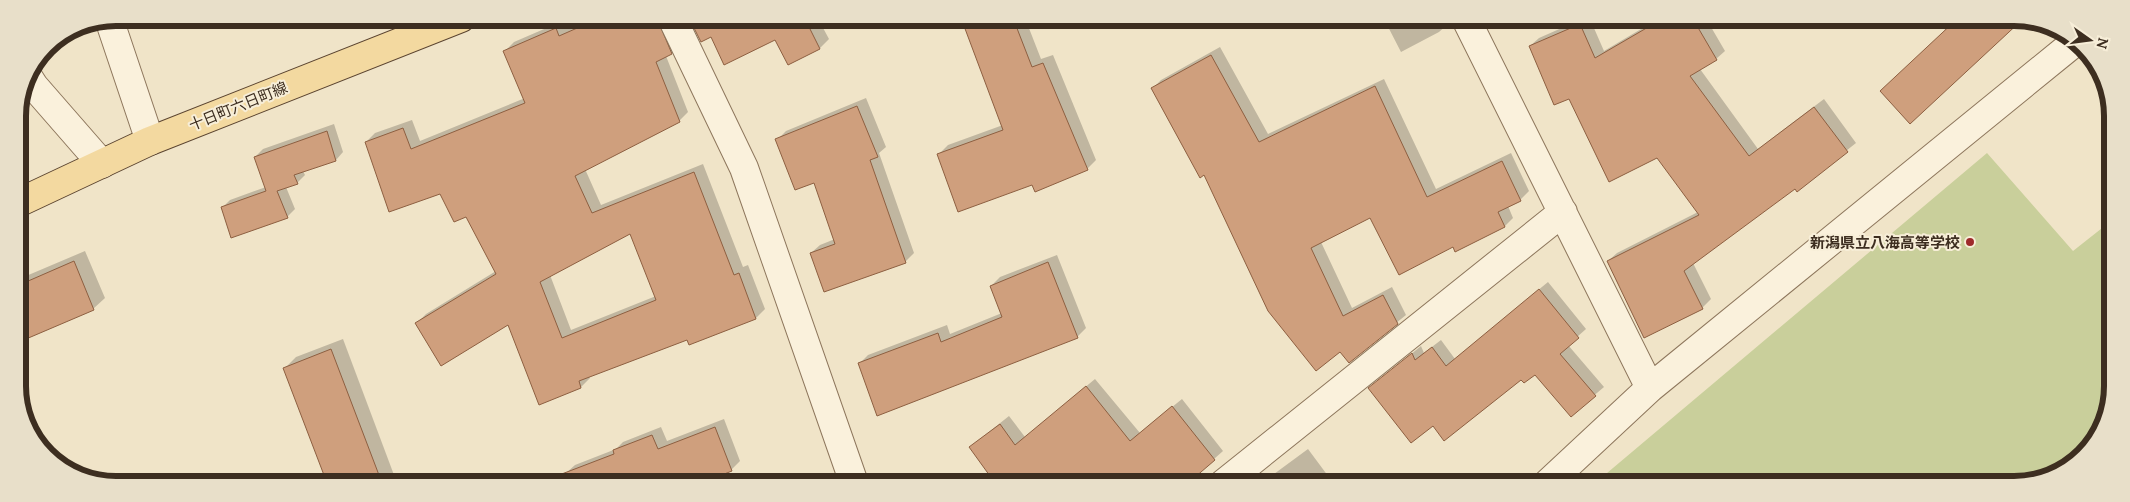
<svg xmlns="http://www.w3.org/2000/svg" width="2130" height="502" viewBox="0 0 2130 502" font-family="Lora,'Noto Sans JP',serif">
<rect width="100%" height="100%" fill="#f0e4c8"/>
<path fill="#c9cf9b" d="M1987 153 2073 251 2111 221V405L2079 460 2020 484H1594Z"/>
<path fill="#0003" fill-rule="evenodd" d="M590 18H668L680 44 671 53 666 56 688 112 679 121 585 169 601 205 703 164 743 267 748 265 765 309 756 318 690 343 688 338 589 376 590 378 581 387 508 323H417L426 314 496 271 467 215 441 193 366 142 375 133 412 120 420 141 525 98 505 51 514 42 565 20 568 27ZM631 233 656 296 571 330 550 275Z
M691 18H837L822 26 829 39 820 48 789 64 776 39 711 36Z
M891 18H902L892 22Z
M962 18H1025L1041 59 1053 55 1096 160 1087 169 1033 184 939 154 948 145 1003 125Z
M1384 19H1446L1448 24 1439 32 1401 52Z
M1582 19H1590L1604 51 1658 19H1725L1711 27 1725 51 1716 59 1700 69 1758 149 1824 99 1856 143 1797 190 1795 187 1693 263 1711 299 1702 308 1608 261 1617 253 1698 212 1658 157 1569 97 1530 46 1539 38Z
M1936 19H2021L1946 31Z
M1220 47 1268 134 1384 79 1436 189 1511 153 1529 191 1520 200 1508 206 1513 218 1505 226 1456 250 1454 246 1371 216 1321 242 1352 308 1392 287 1406 315 1349 361 1205 174 1152 89 1161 80Z
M866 98 886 147 879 153 914 253 905 262 811 253 820 245 835 239 815 181 777 140 786 131Z
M334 124 343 152 336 160 303 171 305 175 297 183 286 187 295 209 287 217 222 208 230 200 266 187 255 157 263 149Z
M85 251 105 298 93 309 19 341V279Z
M1057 255 1086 328 1077 337 859 364 868 355 947 325 950 334 1002 313 991 286 1000 277Z
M1548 282 1586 329 1568 345 1604 387 1571 415 1535 373 1433 425 1370 388 1421 346 1424 353 1441 340 1455 359Z
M343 339 397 483H328L285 368 296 357Z
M1095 379 1140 433 1182 399 1223 451 1214 459 1176 484 997 483 970 447 1009 416 1025 437Z
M724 419 740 461 731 470 697 483H543L565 474 575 465 616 449 623 442 661 427 667 441Z
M1308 449 1334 484H1266L1274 474Z"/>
<path fill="#cf9f7d" stroke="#8d5f41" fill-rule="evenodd" d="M600 18H657L672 54 656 62 680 122 575 176 592 213 694 172 734 275 739 273 756 319 689 345 687 340 579 381 581 388 539 405 508 325 441 366 415 323 496 274 466 217 454 222 440 194 389 212 365 142 403 128 411 149 525 103 503 51 556 28 559 36ZM630 234 656 300 562 338 540 282Z
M689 18H821L808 25 820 49 788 65 775 40 724 65 711 37 701 42Z
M961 18H1013L1032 67 1043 63 1088 170 1035 192 1032 185 958 212 937 154 1003 130Z
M1662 19H1693L1717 60 1690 76 1749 156 1814 107 1848 152 1797 192 1795 189 1684 271 1703 309 1644 338 1607 261 1699 215 1657 158 1609 182 1569 99 1554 105 1529 46 1580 24 1595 58Z
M1957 19H2023L1910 124 1880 91Z
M1211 55 1259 142 1375 86 1427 197 1502 161 1521 201 1498 212 1505 227 1455 252 1453 247 1399 275 1370 218 1311 248 1343 316 1383 295 1398 324 1349 363 1340 352 1316 371 1268 311 1204 175 1200 178 1151 88Z
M857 106 878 157 870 160 906 263 824 292 810 253 835 244 814 183 795 190 775 139Z
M327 131 336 161 294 175 298 184 277 191 288 218 231 238 221 207 266 191 254 157Z
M74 261 94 310 19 342V285Z
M1048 262 1078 338 877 416 858 363 938 333 941 342 1002 317 990 286Z
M1539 289 1579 338 1560 354 1596 396 1571 417 1535 375 1524 383 1521 380 1444 441 1433 426 1411 443 1368 388 1412 353 1415 360 1432 347 1446 366Z
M331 349 382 483H327L283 368Z
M1086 386 1130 441 1172 406 1215 460 1187 484 995 483 969 447 1000 424 1015 445Z
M715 427 732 471 701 483H547L546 480 614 454 613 450 652 435 658 449Z"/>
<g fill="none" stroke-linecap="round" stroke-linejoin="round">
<g stroke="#8d765c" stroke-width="30">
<path id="minor" d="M672 18 744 168 854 483
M109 19 150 141
M1466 19 1650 388
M27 75 34 86 102 164
M1223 484 1563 212
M1547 484 1650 388 2075 42"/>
</g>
<g stroke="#5b4430" stroke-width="30">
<path id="major" d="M18 203 150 141 461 18"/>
</g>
<use href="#minor" stroke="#faf1dc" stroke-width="28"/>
<use href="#major" stroke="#f3d9a0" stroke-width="28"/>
</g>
<circle fill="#9e2a2b" stroke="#f7eed8" stroke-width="2" cx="1970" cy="242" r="5"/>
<g text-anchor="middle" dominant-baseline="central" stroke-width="4" stroke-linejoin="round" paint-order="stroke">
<g font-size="15" fill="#3d2e20" stroke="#f7eed8">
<text transform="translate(238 106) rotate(-22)">十日町六日町線</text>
</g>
<g font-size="15" font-weight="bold" fill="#3d2e20" stroke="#f7eed8" text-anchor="end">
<text x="1960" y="242">新潟県立八海高等学校</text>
</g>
</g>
<path d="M0 0H2130V502H0ZM116 26H2014A90 90 0 0 1 2104 116V386A90 90 0 0 1 2014 476H116A90 90 0 0 1 26 386V116A90 90 0 0 1 116 26Z" fill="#e8dfc9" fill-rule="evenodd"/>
<path fill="none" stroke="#3d2e20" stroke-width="6" d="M116 26H2014A90 90 0 0 1 2104 116V386A90 90 0 0 1 2014 476H116A90 90 0 0 1 26 386V116A90 90 0 0 1 116 26Z"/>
<g transform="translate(2090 40) rotate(104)" stroke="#f7eed8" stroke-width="4" paint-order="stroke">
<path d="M0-4L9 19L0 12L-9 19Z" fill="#3d2e20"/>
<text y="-8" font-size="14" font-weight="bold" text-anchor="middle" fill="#3d2e20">N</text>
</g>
</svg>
